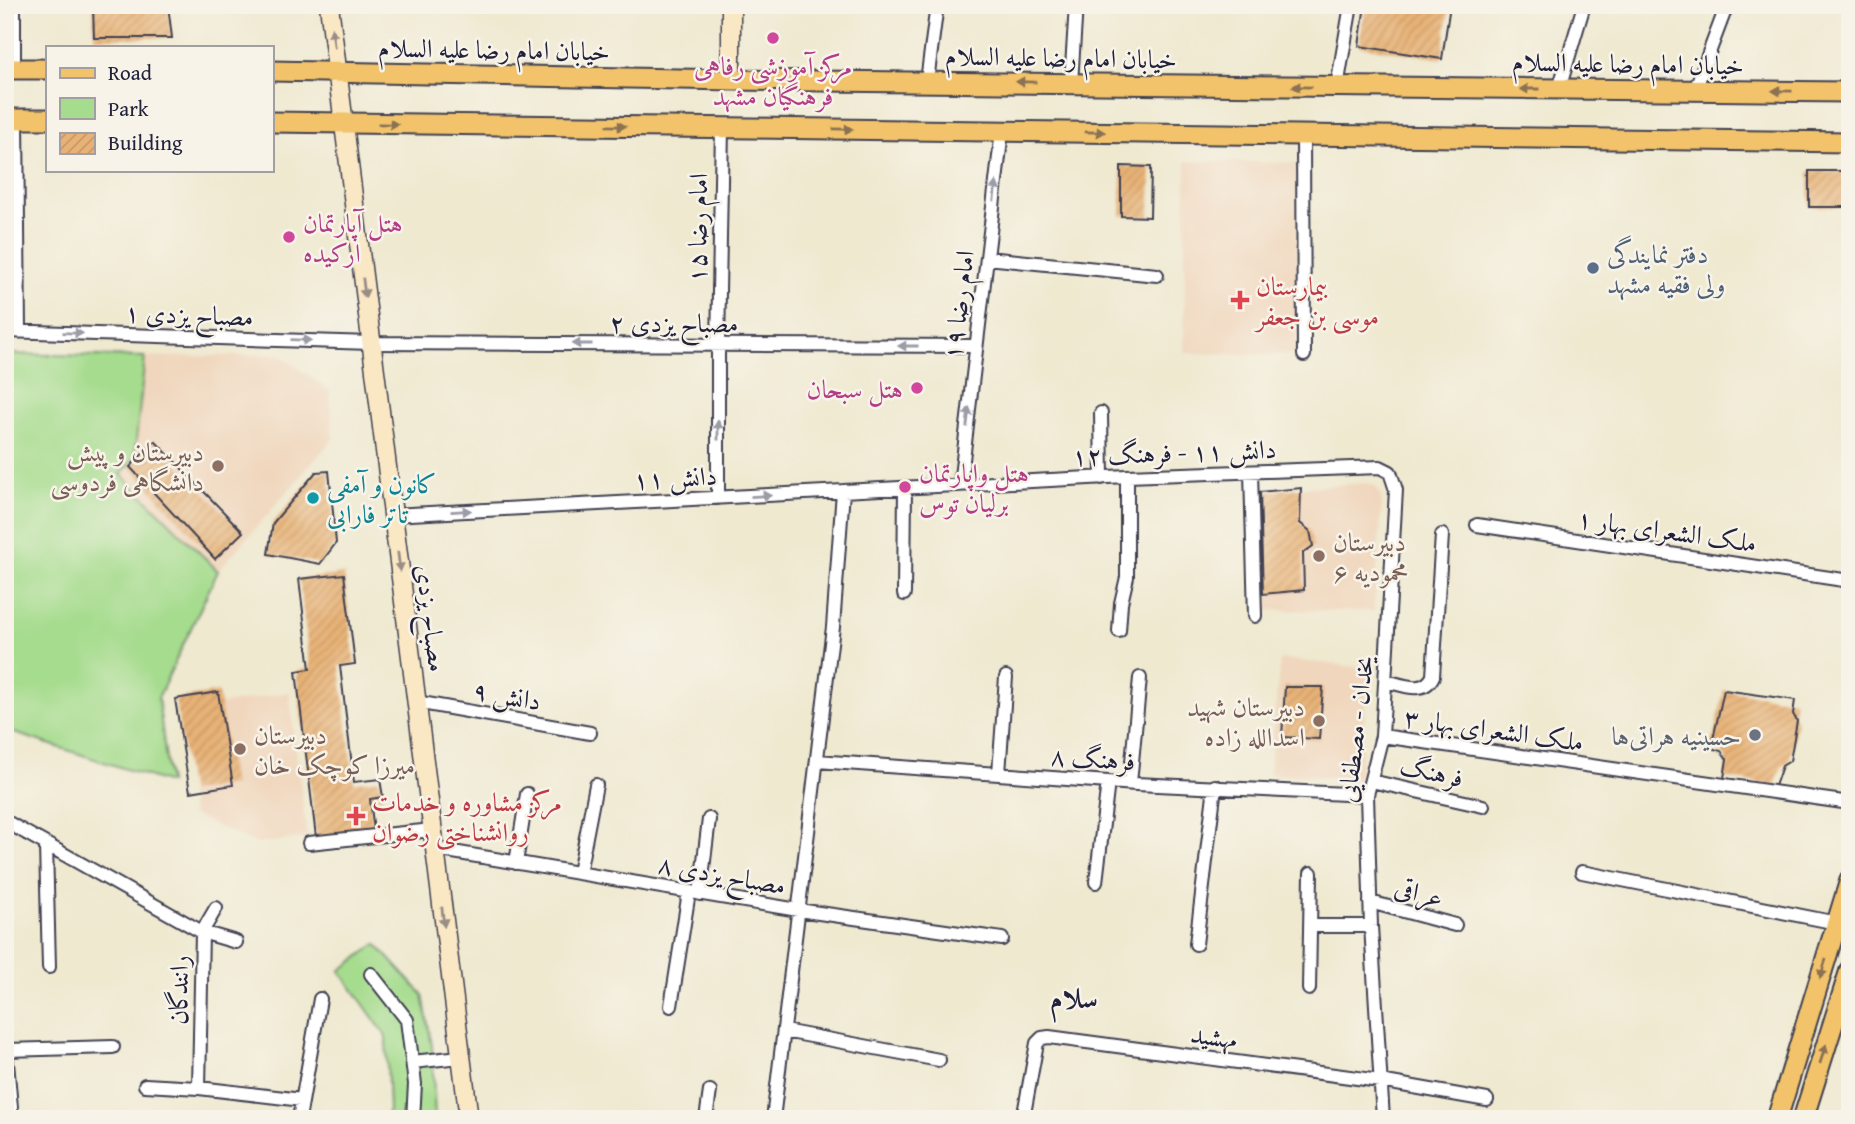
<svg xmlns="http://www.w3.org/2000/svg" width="1855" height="1124" viewBox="0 0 1855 1124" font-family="'Gentium Book Plus',Amiri,serif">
<defs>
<pattern id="building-hatch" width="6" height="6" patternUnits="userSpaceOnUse" patternTransform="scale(1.75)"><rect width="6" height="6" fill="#e8b276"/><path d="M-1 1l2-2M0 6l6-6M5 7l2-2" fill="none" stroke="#c79967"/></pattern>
</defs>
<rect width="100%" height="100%" fill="#f7f3e8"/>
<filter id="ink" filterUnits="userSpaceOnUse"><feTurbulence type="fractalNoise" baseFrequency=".0143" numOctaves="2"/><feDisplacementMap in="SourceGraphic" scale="14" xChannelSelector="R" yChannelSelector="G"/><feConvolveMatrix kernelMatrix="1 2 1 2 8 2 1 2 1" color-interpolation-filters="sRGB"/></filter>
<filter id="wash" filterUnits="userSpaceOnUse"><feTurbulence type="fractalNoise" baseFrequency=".00686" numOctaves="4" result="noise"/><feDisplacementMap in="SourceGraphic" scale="28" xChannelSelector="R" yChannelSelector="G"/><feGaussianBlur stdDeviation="1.57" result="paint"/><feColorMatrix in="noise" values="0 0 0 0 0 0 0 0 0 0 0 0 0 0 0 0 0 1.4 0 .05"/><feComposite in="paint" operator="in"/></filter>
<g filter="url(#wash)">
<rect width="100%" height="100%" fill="#efe9d0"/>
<path fill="#f0d6bc" d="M1186 161 1298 163 1296 355 1184 353Z
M280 355 330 391 333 439 218 571 120 473 134 459 145 357Z
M1366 483 1375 486 1380 493 1382 503 1374 611 1262 610 1258 490Z
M1280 659 1369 668 1359 779 1269 774Z
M218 692 220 705 289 692 307 837 258 844 192 815 175 699Z"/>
<path fill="#a5dc8d" stroke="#647f64" stroke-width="2" d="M5 354 145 357 134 459 121 474 218 571 158 698 169 783 5 730Z
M376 944 423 995 432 1046 435 1119H384L389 1110 386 1036 340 971Z"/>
<g id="blocks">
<path fill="url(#building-hatch)" d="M93 5H168L172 38H94Z
M1365 5H1450L1442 59 1359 46Z
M1121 166 1151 167 1150 217 1121 216Z
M1809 171H1850V207H1809Z
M155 441 243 532 215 559 130 467Z
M329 471 336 543 320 564 268 554 273 523 316 472Z
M1301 488 1300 523 1310 531 1313 546 1303 553 1304 590 1263 594 1260 492Z
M344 574 355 664 340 666 354 782 380 779 383 797 370 799 374 831 316 837 296 671 310 669 299 579Z
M1285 687H1323L1319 739 1282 737Z
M1724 690 1795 700 1793 714 1797 721 1790 761 1782 766 1775 786 1724 778 1727 759 1721 751 1711 748Z
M218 692 233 785 190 792 175 699Z"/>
</g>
</g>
<g filter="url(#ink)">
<use href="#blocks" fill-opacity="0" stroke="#414051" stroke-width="2"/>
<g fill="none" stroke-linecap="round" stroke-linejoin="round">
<g stroke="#414051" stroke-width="16">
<path id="street" d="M14 69V5
M927 81 937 5
M1071 83 1076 5
M1337 87 1351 5
M1559 89 1584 5
M1695 90 1727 5
M17 119 19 331
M1303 135 1304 355
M987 258 1157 275
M5 331 371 343 976 346
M1101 413 1102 478
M1251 472 1255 616
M960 485 1002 131
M718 498V346L722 128
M392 515 1127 476 1380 467 1390 472 1396 490 1382 736 1367 795 1371 926 1383 1119
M1477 525 1850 581
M904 594 905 488
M1119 631 1121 603 1127 577V476
M1386 681C1403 685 1424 695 1433 676L1442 535
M416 702 590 733
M1382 736 1850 803
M817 761 1136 784 1367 795
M999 773 1006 677
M1371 781 1483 806
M1130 783 1140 678
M5 821 202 932 236 942
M309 843 432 830
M46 845 49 967
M435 849 798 910 1002 939
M516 863 527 794
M1582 872 1837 923
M579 873 596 785
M1096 882 1108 782
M700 894 709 819
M1370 902 1455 925
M1310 926H1371
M1196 944 1215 786
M371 974 407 1020 415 1084 413 1119
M1309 989 1311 873
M671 1006 689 892
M784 1031 939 1060
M5 1039 12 1119
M6 1050 113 1047
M412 1062 461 1057
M145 1085 199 1088 302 1100
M199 1088 202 932 216 908
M299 1119 320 999
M706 1119 710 1091
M773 1119 833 627 843 491
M1023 1119 1037 1043 1042 1038 1049 1037 1380 1081 1487 1100"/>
</g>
<g stroke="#414051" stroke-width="21">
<path id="secondary" d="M329 5 469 1119
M731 80V5"/>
</g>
<g stroke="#414051" stroke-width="23">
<path id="primary" d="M5 69H47
M271 71 731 80 1850 92
M5 119H47
M271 122 1850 142
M1777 1119 1850 880
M1803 1119 1850 970"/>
</g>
<use href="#street" stroke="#fff" stroke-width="12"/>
<use href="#secondary" stroke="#fae7c3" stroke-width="18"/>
<use href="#primary" stroke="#f2c36a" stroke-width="19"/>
</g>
<defs><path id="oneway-solid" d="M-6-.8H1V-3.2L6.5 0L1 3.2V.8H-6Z" transform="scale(1.75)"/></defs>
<g fill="#998e86">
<use href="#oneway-solid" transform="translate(333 38) rotate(-98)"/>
<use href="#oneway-solid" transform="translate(364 288) rotate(83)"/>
<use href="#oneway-solid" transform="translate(399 562) rotate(83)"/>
<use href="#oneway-solid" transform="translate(443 917) rotate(83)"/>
</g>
<g fill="#8a7252">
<use href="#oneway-solid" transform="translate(1026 82) rotate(-179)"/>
<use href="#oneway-solid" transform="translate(1302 87) rotate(-179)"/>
<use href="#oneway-solid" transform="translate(1530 89) rotate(-180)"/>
<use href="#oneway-solid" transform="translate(1782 91) rotate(-179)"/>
<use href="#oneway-solid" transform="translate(388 124) rotate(1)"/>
<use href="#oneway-solid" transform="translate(616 126) rotate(1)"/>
<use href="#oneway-solid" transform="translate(843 129) rotate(1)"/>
<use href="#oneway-solid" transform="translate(1095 132) rotate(1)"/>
<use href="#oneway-solid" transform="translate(1823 969) rotate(107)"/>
<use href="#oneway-solid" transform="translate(1823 1054) rotate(-72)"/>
</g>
<g fill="#9c9ca7">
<use href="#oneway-solid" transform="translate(995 191) rotate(-83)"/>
<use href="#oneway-solid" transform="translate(73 333) rotate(2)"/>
<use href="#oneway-solid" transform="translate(301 340) rotate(2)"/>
<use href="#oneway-solid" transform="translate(582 344) rotate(-180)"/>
<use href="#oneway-solid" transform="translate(908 346) rotate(-180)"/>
<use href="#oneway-solid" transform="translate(968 417) rotate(-83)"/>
<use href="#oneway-solid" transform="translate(718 430) rotate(-90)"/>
<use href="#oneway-solid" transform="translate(761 496) rotate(-3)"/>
<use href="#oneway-solid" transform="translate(461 511) rotate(-3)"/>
</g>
</g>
<g fill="#d1479c" stroke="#f7f3e8" stroke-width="2.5">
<circle cx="773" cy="38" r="7"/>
<circle cx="289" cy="237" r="7"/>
<circle cx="917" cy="388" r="7"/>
<circle cx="905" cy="487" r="7"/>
</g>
<circle fill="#5c6f8a" stroke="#f7f3e8" stroke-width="2.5" cx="1593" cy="268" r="7"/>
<g fill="#e0444e" stroke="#f7f3e8" stroke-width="2.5">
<path d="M1236.5 289.5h7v7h7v7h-7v7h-7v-7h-7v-7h7z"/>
<path d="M352.5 805.5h7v7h7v7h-7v7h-7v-7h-7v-7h7z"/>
</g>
<g fill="#8d6e63" stroke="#f7f3e8" stroke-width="2.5">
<circle cx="218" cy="466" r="7"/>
<circle cx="1319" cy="556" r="7"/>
<circle cx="1319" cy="721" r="7"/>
<circle cx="240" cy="749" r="7"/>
</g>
<circle fill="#0f9aa8" stroke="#f7f3e8" stroke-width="2.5" cx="313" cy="498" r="7"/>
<circle fill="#6b7280" stroke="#f7f3e8" stroke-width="2.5" cx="1755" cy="735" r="7"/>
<g text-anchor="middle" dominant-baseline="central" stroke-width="5" stroke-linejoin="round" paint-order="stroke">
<g font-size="26" fill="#22223b" stroke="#f7f3e8">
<text transform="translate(494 49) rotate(1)">خیابان امام رضا علیه السلام</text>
<text transform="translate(1061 57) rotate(1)">خیابان امام رضا علیه السلام</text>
<text transform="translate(1628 63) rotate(1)">خیابان امام رضا علیه السلام</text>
<text transform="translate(697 228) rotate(-89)">امام رضا ۱۵</text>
<text transform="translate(958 305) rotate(-83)">امام رضا ۱۹</text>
<text transform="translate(189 314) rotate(2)">مصباح یزدی ۱</text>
<text x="674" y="322">مصباح یزدی ۲</text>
<text transform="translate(1174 452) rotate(-2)">دانش ۱۱ - فرهنگ ۱۲</text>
<text transform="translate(675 477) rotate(-3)">دانش ۱۱</text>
<text transform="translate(1667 530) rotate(8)">ملک الشعرای بهار ۱</text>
<text transform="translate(432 618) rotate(83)">مصباح یزدی</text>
<text transform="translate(507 695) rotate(10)">دانش ۹</text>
<text transform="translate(1355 729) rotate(-83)">یخدان - مصطفایی</text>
<text transform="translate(1494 729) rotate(8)">ملک الشعرای بهار ۳</text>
<text transform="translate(1093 758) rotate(4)">فرهنگ ۸</text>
<text transform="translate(1432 771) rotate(13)">فرهنگ</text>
<text transform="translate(722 874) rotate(10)">مصباح یزدی ۸</text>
<text transform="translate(1419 892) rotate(15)">عراقی</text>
<text transform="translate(178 990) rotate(-89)">رانندگان</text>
<text transform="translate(1214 1036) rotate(8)">مهشید</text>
</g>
<g font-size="26" fill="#b23c85" stroke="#f7f3e8" text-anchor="start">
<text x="773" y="65" text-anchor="middle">مرکز آموزشی رفاهی<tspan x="773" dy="30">فرهنگیان مشهد</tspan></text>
<text x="303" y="222">هتل آپارتمان<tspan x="303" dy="30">ارکیده</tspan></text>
<text x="903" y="388" text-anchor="end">هتل سبحان</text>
<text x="919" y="472">هتل واپارتمان<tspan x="919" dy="30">برلیان توس</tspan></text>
</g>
<g font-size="26" fill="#4e5e75" stroke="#f7f3e8" text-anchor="start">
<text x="1607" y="253">دفتر نمایندگی<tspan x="1607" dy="30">ولی فقیه مشهد</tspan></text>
</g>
<g font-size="26" fill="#be3a42" stroke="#f7f3e8" text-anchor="start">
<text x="1256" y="285">بیمارستان<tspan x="1256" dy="30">موسی بن جعفر</tspan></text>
<text x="372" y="801">مرکز مشاوره و خدمات<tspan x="372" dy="30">روانشناختی رضوان</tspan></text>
</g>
<g font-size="26" fill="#785e54" stroke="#f7f3e8" text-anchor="end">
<text x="204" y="451">دبیرستان و پیش<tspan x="204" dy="30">دانشگاهی فردوسی</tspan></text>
<text x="1333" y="541" text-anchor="start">دبیرستان<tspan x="1333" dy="30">محمودیه ۶</tspan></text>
<text x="1305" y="706">دبیرستان شهید<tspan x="1305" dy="30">اسدالله زاده</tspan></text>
<text x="254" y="734" text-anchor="start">دبیرستان<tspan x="254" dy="30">میرزا کوچک خان</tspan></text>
</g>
<g font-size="26" fill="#0d838f" stroke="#f7f3e8" text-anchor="start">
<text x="327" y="483">کانون و آمفی<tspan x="327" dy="30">تاتر فارابی</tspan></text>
</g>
<g font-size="26" fill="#5b616d" stroke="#f7f3e8" text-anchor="end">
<text x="1741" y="735">حسینیه هراتی‌ها</text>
</g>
<g font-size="28" font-weight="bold" fill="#22223b" stroke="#f7f3e8">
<text x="1074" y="997">سلام</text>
</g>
</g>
<rect width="1855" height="1124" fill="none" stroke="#f7f3e8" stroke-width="28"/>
<rect x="46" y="46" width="228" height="126" fill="#f7f3e8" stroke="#a29fa3" stroke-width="2"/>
<rect x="60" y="68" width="35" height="10" fill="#f2c36a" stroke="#a29fa3" stroke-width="2"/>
<text x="108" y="80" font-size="21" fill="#22223b">Road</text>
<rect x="60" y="98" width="35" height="21" fill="#a5dc8d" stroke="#a29fa3" stroke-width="2"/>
<text x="108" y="116" font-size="21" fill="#22223b">Park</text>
<rect x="60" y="133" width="35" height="21" fill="url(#building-hatch)" stroke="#a29fa3" stroke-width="2"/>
<text x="108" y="150" font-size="21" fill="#22223b">Building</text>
</svg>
